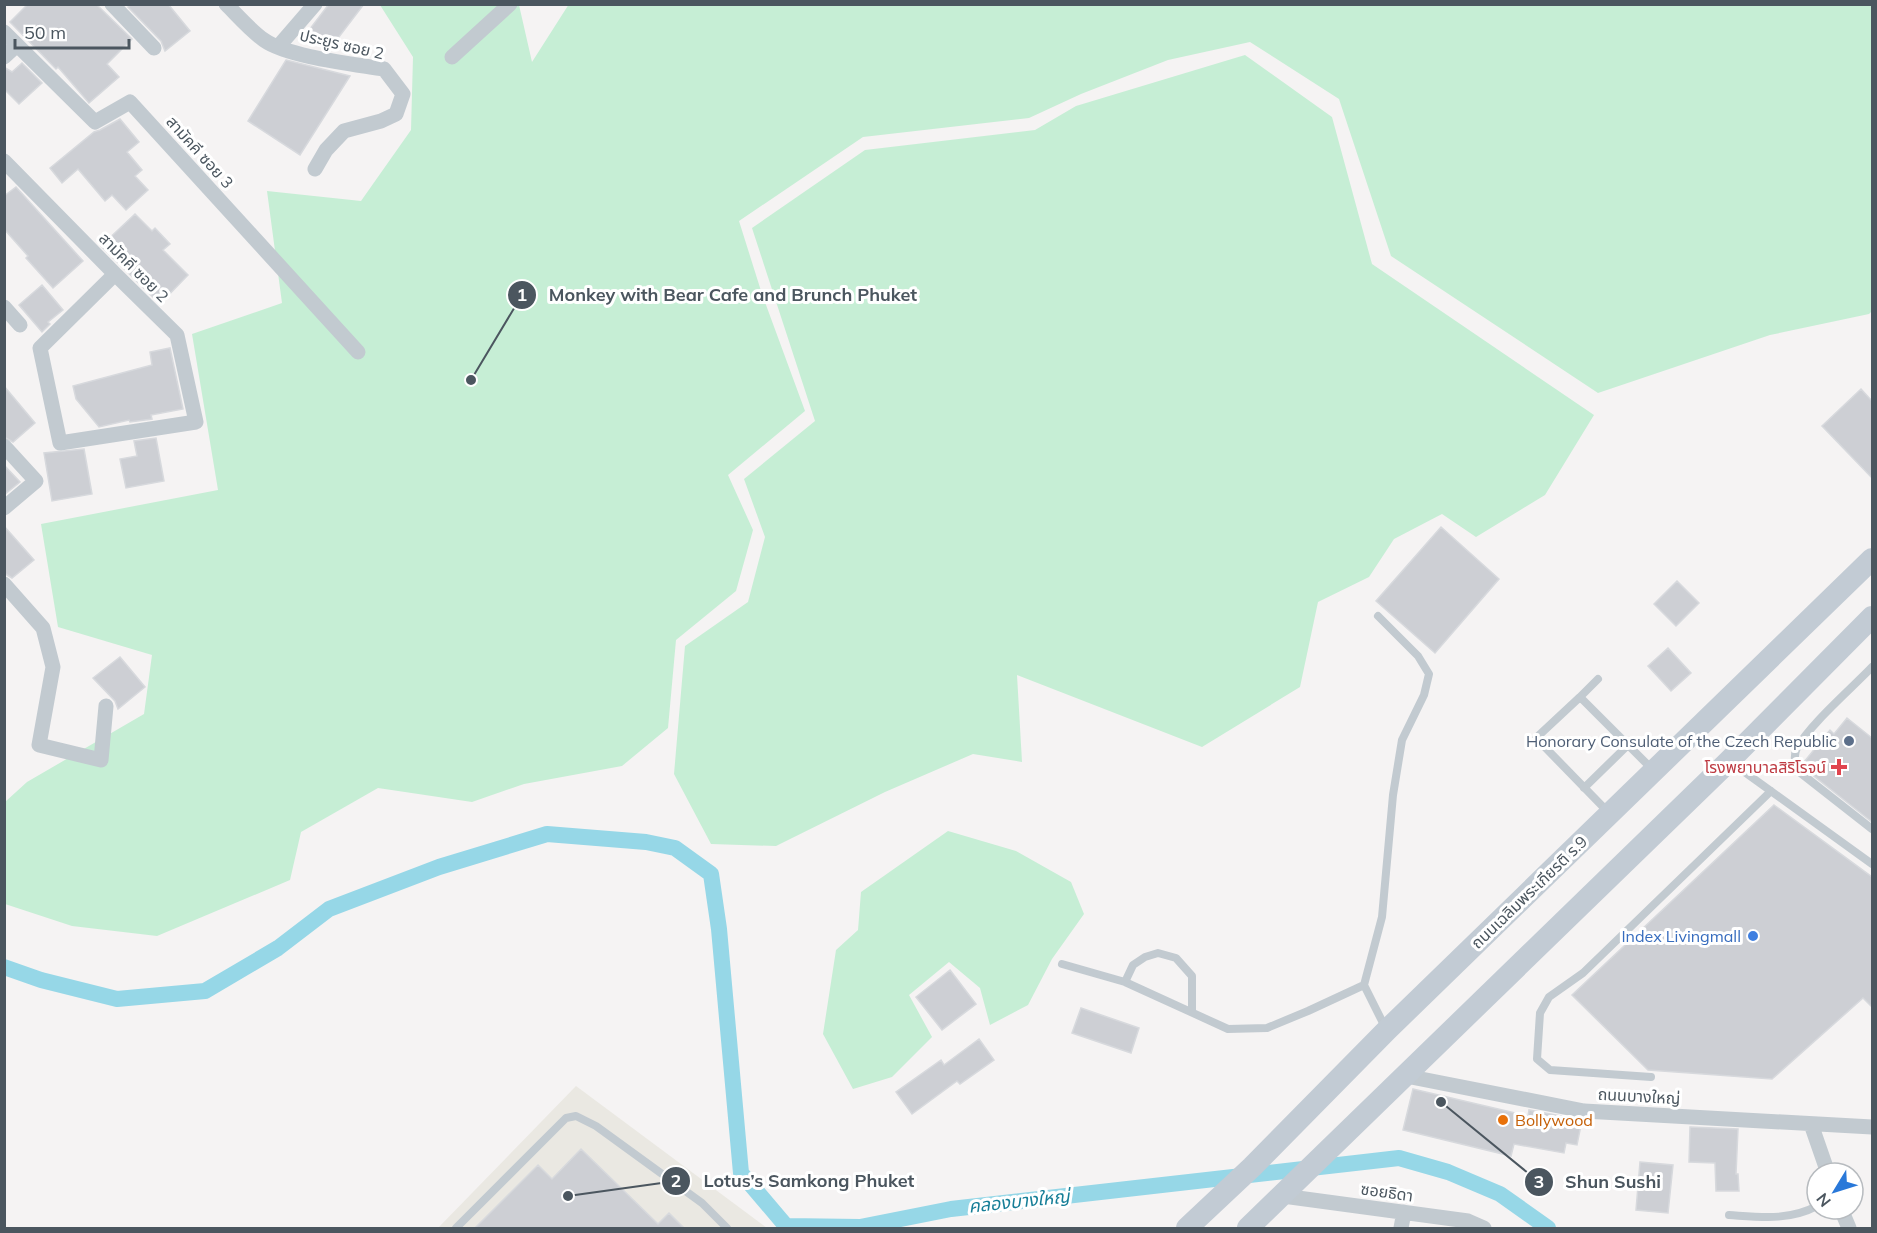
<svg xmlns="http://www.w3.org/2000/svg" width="1877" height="1233" viewBox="0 0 1877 1233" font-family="Mulish,'Noto Sans Thai',sans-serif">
<rect width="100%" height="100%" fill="#f5f3f3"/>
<path fill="#eae8e2" d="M576 1086 767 1228H438Z"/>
<path fill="#c6eed5" d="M569 4 1872 5V311L1869 314 1770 335 1598 393 1391 256 1339 99 1250 42 1168 60 1081 94 1029 118 863 137 739 221 762 294 805 411 728 475 753 530 736 591 676 640 668 728 622 766 524 784 472 802 378 788 301 832 290 880 157 936 72 926 5 904V802L27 782 144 714 152 655 58 627 41 524 218 490 192 334 282 303 267 191 361 201 411 130 413 57 380 5H519L532 62Z
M1245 55 1332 117 1372 264 1594 415 1545 495 1476 537 1442 514 1394 539 1369 577 1318 602 1300 687 1202 747 1017 675 1022 762 973 754 885 792 776 846 711 844 674 774 685 646 748 602 765 537 744 479 815 421 752 228 865 150 1035 130 1076 106Z
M948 831 1016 851 1071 882 1084 914 1052 959 1028 1005 990 1025 980 988 949 962 909 995 932 1037 892 1077 853 1089 823 1034 836 950 858 930 861 892Z"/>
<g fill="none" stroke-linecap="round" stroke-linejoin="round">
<path stroke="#96d7e7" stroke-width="16" d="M4 967 41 980 117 999 205 991 278 948 329 909 439 867 547 834 646 842 675 848 711 874 719 929 741 1173 786 1226 860 1227 951 1209 1399 1158 1448 1172 1500 1194 1548 1228"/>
</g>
<path fill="#cdcfd4" stroke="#d7d9dd" stroke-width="1.5" d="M28 4H96L132 39 107 64 119 77 89 103 58 67 56 69 10 22Z
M131 4H168L190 31 165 51 161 41 128 7Z
M329 4H364L329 50 306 34Z
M286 60 350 76 300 155 248 121Z
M22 63 42 83 19 104 4 89V67L12 72Z
M120 119 139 142 127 152 142 170 135 176 148 190 126 210 112 195 105 201 78 169 62 183 50 168 94 132 100 130Z
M16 187 83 261 53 288 26 258 28 256 4 229V196Z
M135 214 152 231 155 228 170 244 163 250 188 275 160 304 101 246Z
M42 285 63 310 48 322 50 324 42 332 19 305Z
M170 348 183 409 151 415 152 419 130 422 129 420 99 427 76 399 73 386 152 365 150 352Z
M4 386 35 423 13 442 4 437Z
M1861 389 1872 401V478L1822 426Z
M156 438 164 481 126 488 120 459 137 456 134 441Z
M84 449 92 494 52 501 44 453Z
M4 465 20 482 4 495Z
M4 526 34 560 12 578 4 573Z
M1441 527 1499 579 1435 653 1376 601Z
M1677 581 1699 603 1676 626 1654 604Z
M1668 648 1691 673 1671 691 1648 666Z
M120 657 145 687 118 709 115 701 93 678Z
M1847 718 1872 738V822L1805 769 1804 762 1830 730 1834 734Z
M1774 805 1872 877V1007L1863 998 1772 1079 1648 1070 1572 995Z
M950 970 976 1004 942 1030 916 997Z
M1081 1008 1139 1028 1131 1053 1072 1033Z
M979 1039 994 1060 960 1084 957 1081 912 1114 896 1092 941 1060 944 1065Z
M1413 1089 1528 1116 1529 1110 1582 1120 1577 1145 1566 1143 1564 1153 1514 1144 1511 1156 1403 1130Z
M1690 1127 1738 1129 1736 1174H1738L1739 1191H1716L1715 1163 1689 1162Z
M581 1149 658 1224 669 1213 684 1228H475L538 1165 552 1179Z
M1640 1162 1673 1165 1668 1213 1636 1210Z"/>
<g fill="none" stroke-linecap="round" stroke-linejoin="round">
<path stroke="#c2cad0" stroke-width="8" d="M1872 667C1852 688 1810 724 1797 748 1793 756 1795 764 1798 771L1872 829
M1580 697 1598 679
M1732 763 1872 864
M1584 788 1628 745
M1609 813 1536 738 1580 697 1652 769
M1062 964 1125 982 1228 1029 1267 1028 1308 1011 1364 985 1386 1029
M1125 982 1133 965 1145 957 1158 953 1176 958 1192 976V1012
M1364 985 1382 917 1393 795 1402 740 1424 695 1429 674 1418 656 1378 616
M1651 1077 1550 1070 1537 1059 1540 1013 1549 997 1583 973 1771 791
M1729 1215C1760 1217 1789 1221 1817 1206
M456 1228 566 1118 576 1116 596 1126 702 1203 727 1228"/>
<path stroke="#c2cad0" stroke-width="15" d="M112 4 154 48
M226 4C238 16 251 31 264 40 288 57 354 64 384 69L403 94 396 114 381 121 344 131 326 150 315 169
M4 32 95 122 130 102 358 352
M278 47 315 4
M4 57 17 45
M452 57 510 4
M4 161 115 274 177 335 196 422 60 443 40 348 115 274
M4 307 20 325
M4 446 36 481 4 508
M4 584 43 628 53 667 39 745 101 760 106 706
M1406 1076 1584 1111 1872 1127
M1811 1124 1828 1173
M1283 1196 1468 1221 1484 1228
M1841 1209 1849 1228
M1401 1228 1404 1212"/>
<path stroke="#c2cbd4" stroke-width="22" d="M1187 1228 1252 1167 1387 1030 1872 559
M1248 1228 1729 761 1872 617"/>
</g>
<circle fill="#5c6f8a" stroke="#fff" stroke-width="2" cx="1849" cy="741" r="6"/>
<path fill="#e0444e" stroke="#fff" stroke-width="2" d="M1836 758h6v6h6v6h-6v6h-6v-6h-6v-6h6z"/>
<circle fill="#3f7fe0" stroke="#fff" stroke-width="2" cx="1753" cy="936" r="6"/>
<circle fill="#e8710a" stroke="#fff" stroke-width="2" cx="1503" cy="1120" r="6"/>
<g text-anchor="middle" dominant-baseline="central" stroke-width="6" stroke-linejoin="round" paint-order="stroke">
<g font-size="16" fill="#4b565f" stroke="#fff">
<text transform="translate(342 44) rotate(13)">ประยูร ซอย 2</text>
<text transform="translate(200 152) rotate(48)">สามัคคี ซอย 3</text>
<text transform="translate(134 267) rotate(45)">สามัคคี ซอย 2</text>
<text transform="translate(1529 892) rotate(-44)">ถนนเฉลิมพระเกียรติ ร.9</text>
<text transform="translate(1639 1096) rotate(3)">ถนนบางใหญ่</text>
<text transform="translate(1387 1192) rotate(8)">ซอยธิดา</text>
</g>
<g font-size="16" fill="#4e5e75" stroke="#fff" text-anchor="end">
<text x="1837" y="741">Honorary Consulate of the Czech Republic</text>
</g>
<g font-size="16" fill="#be3a42" stroke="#fff" text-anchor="end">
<text x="1826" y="767">โรงพยาบาลสิริโรจน์</text>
</g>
<g font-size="16" fill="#366cbe" stroke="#fff" text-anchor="end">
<text x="1741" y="936">Index Livingmall</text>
</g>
<g font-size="16" fill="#c56008" stroke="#fff" text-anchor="start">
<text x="1515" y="1120">Bollywood</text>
</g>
<g font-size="18" font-style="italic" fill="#167e97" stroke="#fff">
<text transform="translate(1019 1201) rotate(-6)">คลองบางใหญ่</text>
</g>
</g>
<path fill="none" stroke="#4b565f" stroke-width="2" d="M471 380L522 295M568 1196L676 1181M1441 1102L1539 1182"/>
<g fill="#4b565f" stroke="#fff" stroke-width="2">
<circle cx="471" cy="380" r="6"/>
<circle cx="568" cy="1196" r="6"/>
<circle cx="1441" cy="1102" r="6"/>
<circle cx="522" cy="295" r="15"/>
<circle cx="676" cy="1181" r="15"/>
<circle cx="1539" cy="1182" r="15"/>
</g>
<g font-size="18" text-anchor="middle" font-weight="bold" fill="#fff">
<text x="522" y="301">1</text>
<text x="676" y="1187">2</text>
<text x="1539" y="1188">3</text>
</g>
<g font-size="18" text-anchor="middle" font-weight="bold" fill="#4b565f" stroke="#fff" stroke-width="6" stroke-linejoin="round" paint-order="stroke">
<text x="733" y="301">Monkey with Bear Cafe and Brunch Phuket</text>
<text x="809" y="1187">Lotus’s Samkong Phuket</text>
<text x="1613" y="1188">Shun Sushi</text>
</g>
<rect width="1877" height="1233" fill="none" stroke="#4b565f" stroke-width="12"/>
<g transform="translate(1835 1191) rotate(232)"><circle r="28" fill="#ffffff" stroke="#b7bbbf" stroke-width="1.5"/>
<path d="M0-4.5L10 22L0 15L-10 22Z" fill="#2978d9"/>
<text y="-9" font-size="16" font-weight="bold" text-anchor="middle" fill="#4b565f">N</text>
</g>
<path d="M15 39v9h114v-9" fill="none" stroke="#4b565f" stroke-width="3"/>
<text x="24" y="39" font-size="18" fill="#4b565f" stroke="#ffffff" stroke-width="4.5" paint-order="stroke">50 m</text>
</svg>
